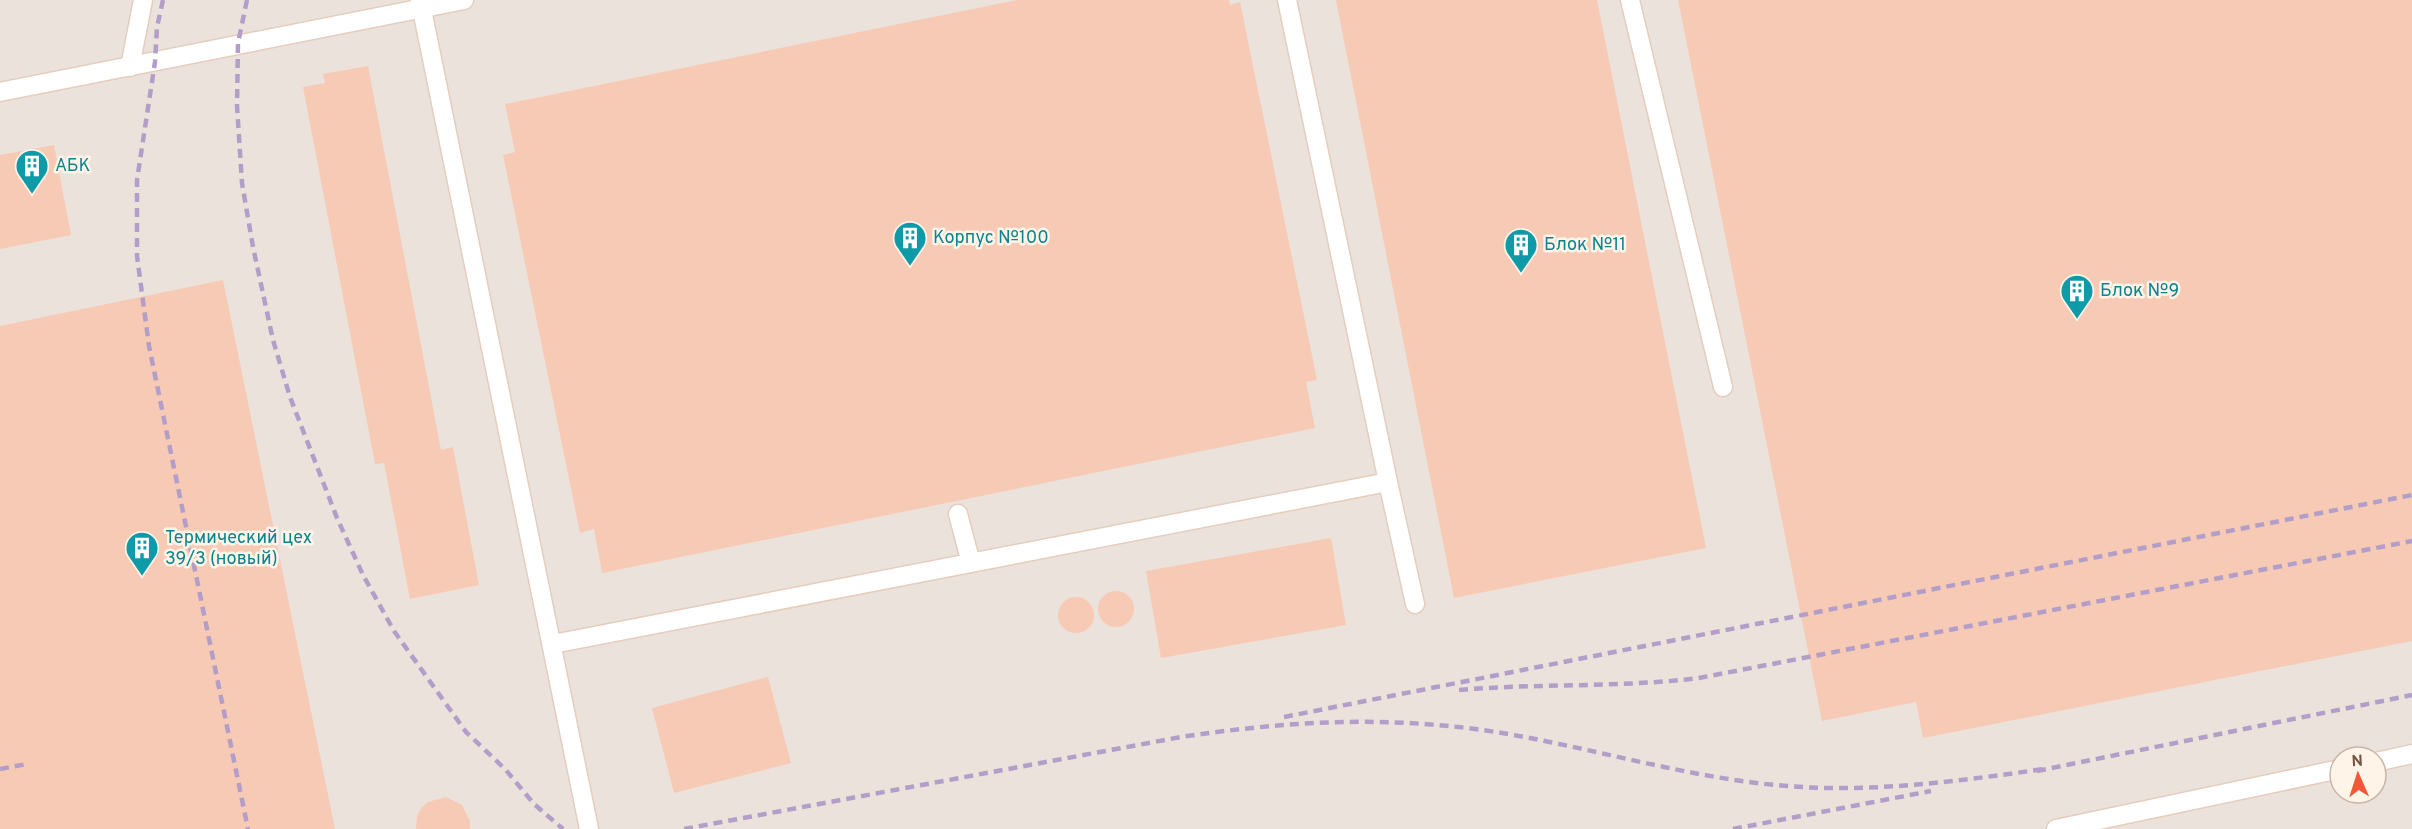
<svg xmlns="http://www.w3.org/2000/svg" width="2412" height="829" viewBox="0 0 2412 829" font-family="Overpass,sans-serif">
<rect width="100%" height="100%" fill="#fef0df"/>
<path fill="#ece2dc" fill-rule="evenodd" d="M0 0H2412V829H0ZM2340 757H2376V793H2340Z"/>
<path fill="#f6cab4" d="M1017 0H1229L1230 5 1240 2 1317 380 1306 382 1315 428 602 573 594 529 580 533 503 155 515 152 505 104Z
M1336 0H1597L1706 548 1454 598Z
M1678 0H2412V641L1923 738 1916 702 1822 721Z
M368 66 441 450 453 447 479 585 410 599 384 463 375 464 303 87 325 83 323 74Z
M54 145 71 235 0 249V155Z
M223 280 335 829H0V326Z
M1331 538 1346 625 1161 658 1146 571Z
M1098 609a18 18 0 1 1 36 0a18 18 0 1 1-36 0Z
M1058 615a18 18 0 1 1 36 0a18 18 0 1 1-36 0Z
M768 677 791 763 674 793 652 708Z
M446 797 462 805 470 821V829H416L417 816 421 808 428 802Z"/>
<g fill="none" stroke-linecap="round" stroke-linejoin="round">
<g stroke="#e5cdbe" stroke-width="21">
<path id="service" d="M420 0 589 829
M1630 0 1723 387
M130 67 143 0
M0 92 464 0
M1388 482 1415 604
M958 514 971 563
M553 644 1388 482 1287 0
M2376 762 2412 754
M2056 829 2340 769"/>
</g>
<use href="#service" stroke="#fff" stroke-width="18"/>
<path stroke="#b29ec8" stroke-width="4.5" stroke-dasharray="9 6" stroke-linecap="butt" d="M163 0 157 27 155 62 137 180V256L149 346 248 829
M247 0 238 43 237 106 242 183 253 247 273 340 290 397 337 518 363 575 394 631 466 732 505 769 534 804 563 829
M1459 690C1539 683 1619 688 1699 678L2412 541
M1284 717 2412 495
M0 769 27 764
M2037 771 2412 695
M684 829 1181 737C1282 722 1373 716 1475 729 1580 743 1681 778 1787 786 1873 793 1959 781 2044 769
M1733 829 1931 791"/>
</g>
<defs>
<g id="building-pin" transform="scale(1.725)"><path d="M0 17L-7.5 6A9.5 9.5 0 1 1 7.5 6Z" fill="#0f9aa8" stroke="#fff4e8"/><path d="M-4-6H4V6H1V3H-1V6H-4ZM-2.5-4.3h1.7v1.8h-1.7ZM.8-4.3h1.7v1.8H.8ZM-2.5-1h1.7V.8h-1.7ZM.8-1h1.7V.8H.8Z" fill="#fff"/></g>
</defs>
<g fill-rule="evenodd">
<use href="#building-pin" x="32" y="166"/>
<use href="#building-pin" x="910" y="238"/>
<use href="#building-pin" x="1521" y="245"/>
<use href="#building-pin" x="2077" y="291"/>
<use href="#building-pin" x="142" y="548"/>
</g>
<g text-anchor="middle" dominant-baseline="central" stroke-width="5" stroke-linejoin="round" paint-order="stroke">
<g font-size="18" fill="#0d838f" stroke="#fff4e8" text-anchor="start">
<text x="55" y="166">АБК</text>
<text x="933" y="238">Корпус №100</text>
<text x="1544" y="245">Блок №11</text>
<text x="2100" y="291">Блок №9</text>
<text x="165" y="538">Термический цех<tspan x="165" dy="21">39/3 (новый)</tspan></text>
</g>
</g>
<g transform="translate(2358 775) rotate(357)"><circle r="28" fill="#fff4e8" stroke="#c9b4a7" stroke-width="1.5"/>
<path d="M0-4.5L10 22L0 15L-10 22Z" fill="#f45638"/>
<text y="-9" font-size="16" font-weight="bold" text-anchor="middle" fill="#775345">N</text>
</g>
</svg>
